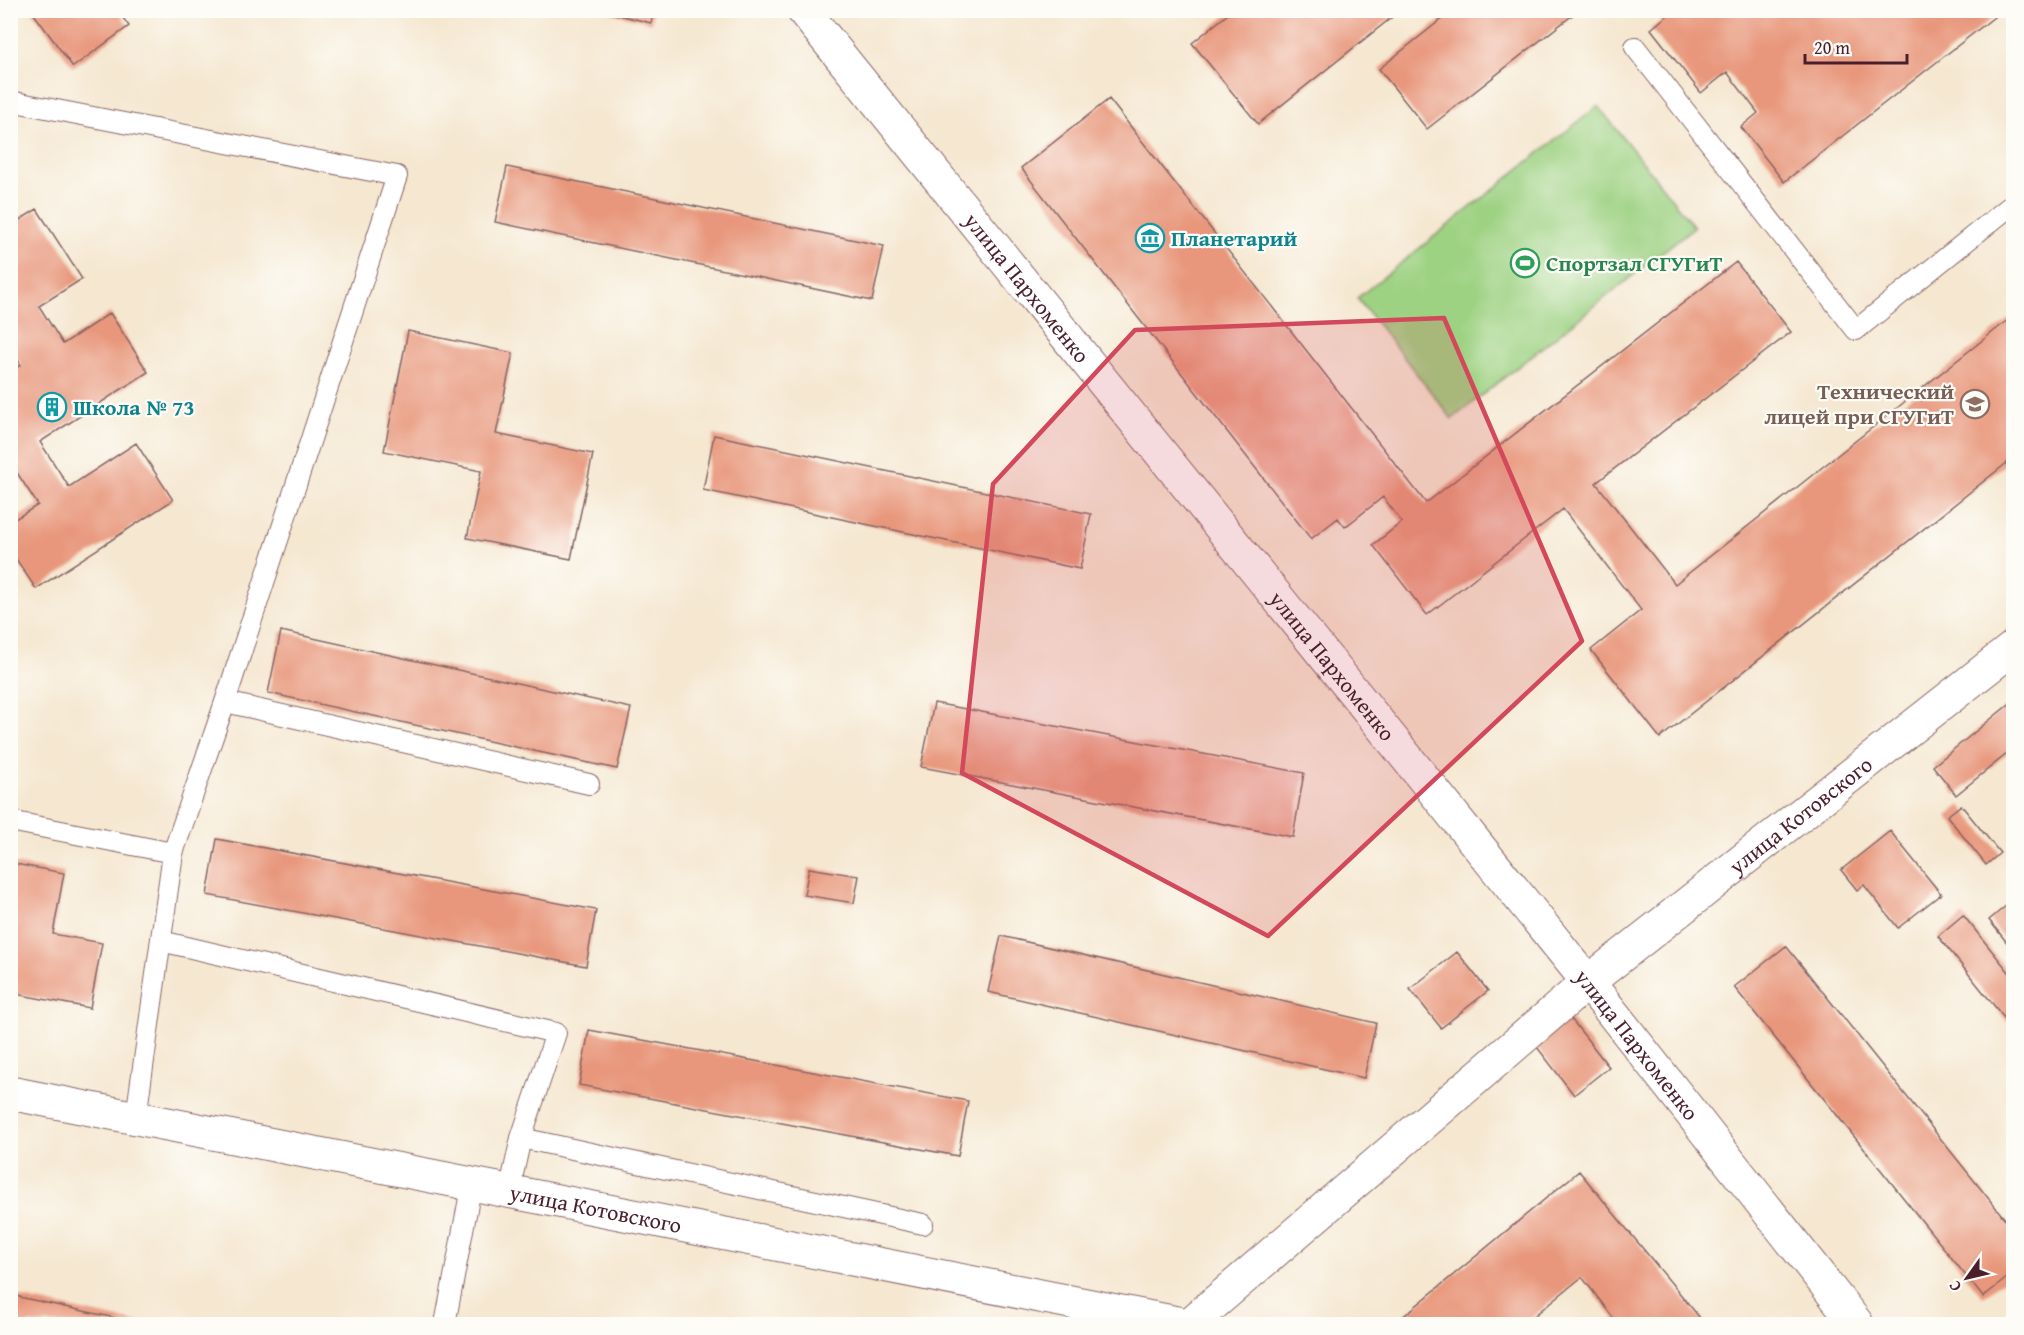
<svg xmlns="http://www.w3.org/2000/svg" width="2024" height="1335" viewBox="0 0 2024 1335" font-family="'Gentium Book Plus',serif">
<rect width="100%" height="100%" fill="#fdfcf7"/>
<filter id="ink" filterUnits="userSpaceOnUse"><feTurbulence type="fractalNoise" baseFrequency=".0167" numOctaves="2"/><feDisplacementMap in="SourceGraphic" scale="12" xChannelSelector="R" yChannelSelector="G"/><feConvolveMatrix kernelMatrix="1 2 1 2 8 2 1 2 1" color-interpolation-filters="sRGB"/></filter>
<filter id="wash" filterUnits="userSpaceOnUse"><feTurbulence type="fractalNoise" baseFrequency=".008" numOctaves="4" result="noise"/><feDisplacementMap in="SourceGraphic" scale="24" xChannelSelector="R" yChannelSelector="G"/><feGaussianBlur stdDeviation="1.35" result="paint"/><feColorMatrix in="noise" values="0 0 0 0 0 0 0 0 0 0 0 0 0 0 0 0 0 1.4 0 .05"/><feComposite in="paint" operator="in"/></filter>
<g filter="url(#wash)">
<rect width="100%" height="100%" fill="#f5e7d0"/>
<path fill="#9ed283" stroke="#747857" stroke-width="1.5" d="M1598 106 1694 227 1452 419 1357 298Z"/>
<g id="blocks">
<path fill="#e8977b" d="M31 10H117L129 26 73 67Z
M599 10H654L651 23Z
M1233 10H1401L1258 124 1192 43Z
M1453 10H1579L1427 129 1379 69Z
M1674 10H2003L1784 182 1741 127 1758 113 1727 72 1701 93 1651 29Z
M1109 99 1426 503 1736 262 1791 332 1596 483 1675 584 2013 316V458L1660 738 1591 650 1641 610 1563 509 1427 615 1373 545 1402 522 1383 497 1345 527 1338 518 1311 539 1021 168Z
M507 167 884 246 872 301 495 222Z
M37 209 82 279 39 306 63 344 110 313 148 372 40 442 69 487 136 443 173 500 36 589 10 550V522L38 505 10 462V372L21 365 10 348V226Z
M408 331 513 353 496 434 593 454 571 559 467 538 481 471 384 451Z
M714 435 1091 514 1080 569 703 490Z
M281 631 631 708 617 769 268 693Z
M2013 701V749L1956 795 1933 766Z
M934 703 1304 773 1293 837 921 767Z
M1961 805 2000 853 1986 865 1947 816Z
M1890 831 1941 894 1898 928 1864 885 1857 890 1841 870Z
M217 839 596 910 586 966 207 895Z
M10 863 64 873 53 934 102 943 90 1008 10 993Z
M809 868 859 876 854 903 804 895Z
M2013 900V950L1989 920Z
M1963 915 2013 977V1029L1938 936Z
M1001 936 1376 1023 1364 1078 988 992Z
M1786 946 2013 1229V1273L1983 1297 1734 987Z
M1457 952 1488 991 1441 1028 1410 989Z
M1568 1015 1609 1067 1574 1095 1533 1042Z
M589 1030 968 1101 958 1156 579 1085Z
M1579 1171 1705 1324H1618L1582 1277 1524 1324H1394Z
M10 1295 143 1324H10Z"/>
</g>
</g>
<g filter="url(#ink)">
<use href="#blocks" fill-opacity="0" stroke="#866565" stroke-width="1.5"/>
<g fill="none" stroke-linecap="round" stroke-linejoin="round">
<g stroke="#866565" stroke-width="22">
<path id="lane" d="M1635 47 1856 330 2014 203
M10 101 397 176 225 702 173 853 136 1117
M225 702 589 784
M10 821 173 853
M161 941 556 1033 521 1138
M509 1192 521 1138 923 1224
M445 1324 472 1183"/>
</g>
<g stroke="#866565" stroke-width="35">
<g id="secondary">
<path id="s1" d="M803 10 1588 982 1857 1324"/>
<path id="s2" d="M10 1093 1182 1324"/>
<path id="s3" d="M1190 1324 1588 982 2014 647"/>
</g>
</g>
<use href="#lane" stroke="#fff" stroke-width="20"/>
<use href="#secondary" stroke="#fff" stroke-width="33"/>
</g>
</g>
<path fill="#d1495b" fill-opacity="0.2" stroke="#d1495b" stroke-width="4.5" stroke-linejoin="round" d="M1444 318 1582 641 1268 936 962 773 993 484 1135 330Z"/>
<defs>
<g id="museum-ring" transform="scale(1.5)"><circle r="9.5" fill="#fdfcf7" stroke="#0f9aa8" stroke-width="1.5"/><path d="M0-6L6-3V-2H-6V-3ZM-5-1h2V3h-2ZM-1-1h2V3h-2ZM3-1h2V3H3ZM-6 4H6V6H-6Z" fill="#0f9aa8"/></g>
<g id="stadium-ring" transform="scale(1.5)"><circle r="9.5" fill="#fdfcf7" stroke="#2e9e5b" stroke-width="1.5"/><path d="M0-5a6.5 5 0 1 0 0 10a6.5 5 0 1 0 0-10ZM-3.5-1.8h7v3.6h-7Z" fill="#2e9e5b"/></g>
<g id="school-ring" transform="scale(1.5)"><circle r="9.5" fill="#fdfcf7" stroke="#8d6e63" stroke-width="1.5"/><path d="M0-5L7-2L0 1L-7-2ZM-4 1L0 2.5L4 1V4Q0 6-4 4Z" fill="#8d6e63"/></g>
<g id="building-ring" transform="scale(1.5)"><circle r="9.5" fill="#fdfcf7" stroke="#0f9aa8" stroke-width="1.5"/><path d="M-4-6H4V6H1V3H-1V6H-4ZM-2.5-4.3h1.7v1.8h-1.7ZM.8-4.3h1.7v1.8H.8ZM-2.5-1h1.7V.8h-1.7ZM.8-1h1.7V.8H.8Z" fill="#0f9aa8"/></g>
</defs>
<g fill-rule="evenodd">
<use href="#museum-ring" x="1150" y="238"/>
<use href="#stadium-ring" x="1525" y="263"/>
<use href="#school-ring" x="1975" y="404"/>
<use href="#building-ring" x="52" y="407"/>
</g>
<g text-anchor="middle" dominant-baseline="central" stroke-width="4.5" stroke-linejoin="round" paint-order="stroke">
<g font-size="22" font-weight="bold" fill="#0d838f" stroke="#fdfcf7" text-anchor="start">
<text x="1171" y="238">Планетарий</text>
<text x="73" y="407">Школа № 73</text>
</g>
<g font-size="22" font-weight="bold" fill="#27864d" stroke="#fdfcf7" text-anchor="start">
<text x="1546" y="263">Спортзал СГУГиТ</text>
</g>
<g font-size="22" fill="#4a1f2b" stroke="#fdfcf7">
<text stroke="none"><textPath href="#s1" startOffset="357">улица Пархоменко</textPath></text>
<text stroke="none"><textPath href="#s1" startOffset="843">улица Пархоменко</textPath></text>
<text stroke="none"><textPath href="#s3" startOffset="795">улица Котовского</textPath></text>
<text stroke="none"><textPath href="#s1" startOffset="1329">улица Пархоменко</textPath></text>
<text stroke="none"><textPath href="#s2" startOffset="597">улица Котовского</textPath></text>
</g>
<g font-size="22" font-weight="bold" fill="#785e54" stroke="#fdfcf7" text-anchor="end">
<text x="1954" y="391">Технический<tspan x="1954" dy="25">лицей при СГУГиТ</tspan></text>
</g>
</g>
<rect width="2024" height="1335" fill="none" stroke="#fdfcf7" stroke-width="36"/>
<g transform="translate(1967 1278) rotate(236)" stroke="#fdfcf7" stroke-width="4.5" paint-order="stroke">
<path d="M0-4.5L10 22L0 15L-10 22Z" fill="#4a1f2b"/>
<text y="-9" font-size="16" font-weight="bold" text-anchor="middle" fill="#4a1f2b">С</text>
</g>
<path d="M1805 54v9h102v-9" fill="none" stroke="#4a1f2b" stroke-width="3"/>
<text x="1814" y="54" font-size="18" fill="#4a1f2b" stroke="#fdfcf7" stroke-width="4.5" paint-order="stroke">20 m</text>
</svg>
